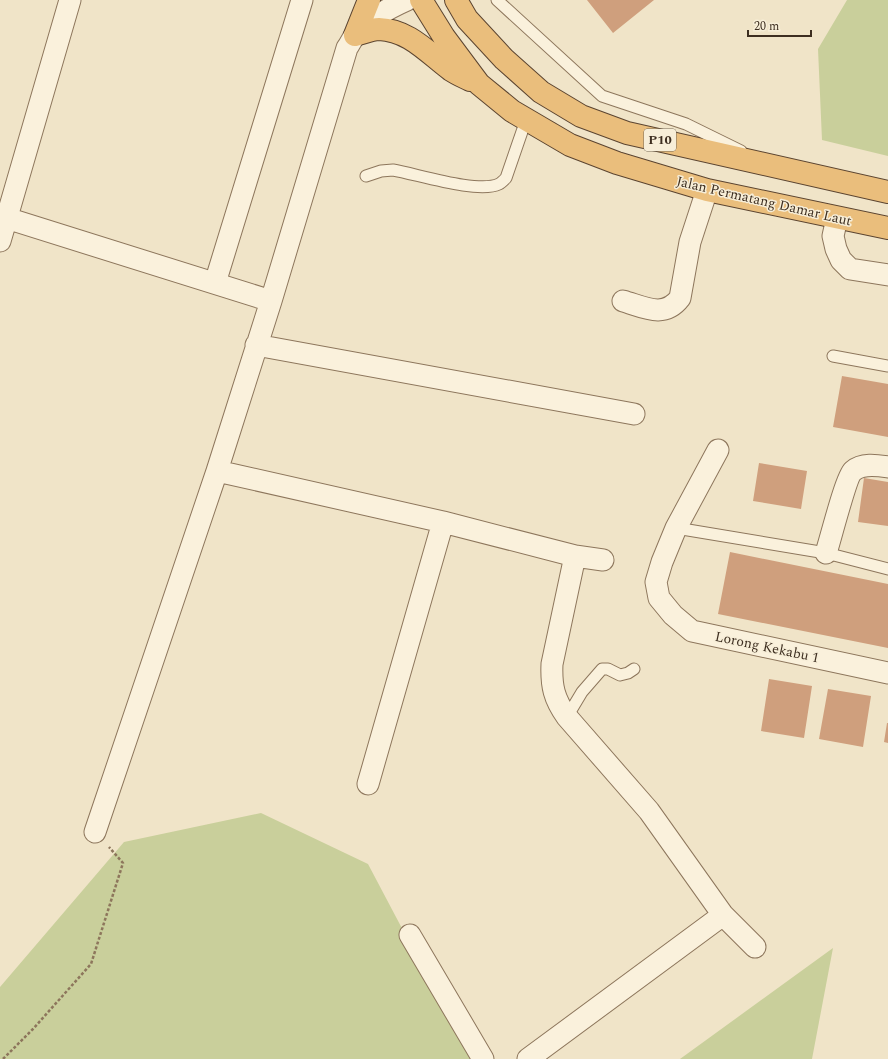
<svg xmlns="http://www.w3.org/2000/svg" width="888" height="1059" viewBox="0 0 888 1059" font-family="Spectral,serif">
<rect width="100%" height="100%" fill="#f0e4c8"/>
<path fill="#c9cf9b" d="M847 0H888V156L822 140 818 49Z
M261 813 368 864 471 1059H0V987L124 842Z
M833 948 812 1059H680Z"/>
<path fill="#cf9f7d" d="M587 0H654L613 33Z
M842 376 888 384V437L833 427Z
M759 463 807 471 801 509 753 501Z
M864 478 888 482V526L858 522Z
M730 552 888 584V648L718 614Z
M769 679 812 686 804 738 761 731Z
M828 689 871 696 863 747 819 739Z
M887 723H888V743L884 742Z"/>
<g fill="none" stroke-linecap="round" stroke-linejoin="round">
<g stroke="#8d765c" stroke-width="13">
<path id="service" d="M497 0 602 96 686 124 741 151
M366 176 381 171 393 170C417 174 478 194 499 184 501 183 504 180 506 178L526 120
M833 356 888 366
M676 528 826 553 888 569
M567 717 582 692 602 669H608L620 675 628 673 634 669"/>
</g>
<g stroke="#8d765c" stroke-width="23">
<path id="minor" d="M0 216 271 301
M837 218 833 236 836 249 841 260 850 269 888 275
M0 241 70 0
M215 283 302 0
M623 301C644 307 664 319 680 298L690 242 707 190
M256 345 634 414
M718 450 676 528 662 562 656 582 659 598 673 615 692 631 888 673
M217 471 443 522 575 556 603 560
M826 553C830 541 846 477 853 471 862 463 876 465 888 467
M575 556 552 664C551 686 554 699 567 717L649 811 723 915 755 947
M368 784 443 522
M95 832 217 471 271 301 347 48C350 44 352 39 355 35 367 20 389 8 407 0
M410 935 483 1059
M528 1059 723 915"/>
</g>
<g stroke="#5b4430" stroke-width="24">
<path id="trunk" d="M421 0 444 37 479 84 512 111 570 145 617 163 707 190 888 228
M456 0 467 19 504 59 541 92 581 116 627 133 888 192
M355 35C363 33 372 29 379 29 409 30 428 53 451 70 457 74 464 77 470 80
M355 35 369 0"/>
</g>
<path stroke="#8d765c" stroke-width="2.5" stroke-dasharray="3 2" stroke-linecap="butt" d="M3 1059 33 1029 91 964 123 863 109 847"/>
<use href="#service" stroke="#faf1dc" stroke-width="11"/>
<use href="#minor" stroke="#faf1dc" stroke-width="21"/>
<use href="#trunk" stroke="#eabe7c" stroke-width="22"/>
</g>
<g text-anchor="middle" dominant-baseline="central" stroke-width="3" stroke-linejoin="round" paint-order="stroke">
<rect fill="#f7eed8" stroke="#756857" stroke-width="1" x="644" y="129" width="32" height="22" rx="3"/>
<g font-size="13" font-weight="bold" fill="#3d2e20">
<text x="660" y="140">P10</text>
</g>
<g font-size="14" fill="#3d2e20" stroke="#f7eed8">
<text transform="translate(764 201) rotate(13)">Jalan Permatang Damar Laut</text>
<text transform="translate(767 647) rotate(12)">Lorong Kekabu 1</text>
</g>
</g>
<path d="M748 30v6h63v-6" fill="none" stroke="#3d2e20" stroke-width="2"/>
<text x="754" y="30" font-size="12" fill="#3d2e20" stroke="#f7eed8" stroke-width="3" paint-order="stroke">20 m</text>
</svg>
